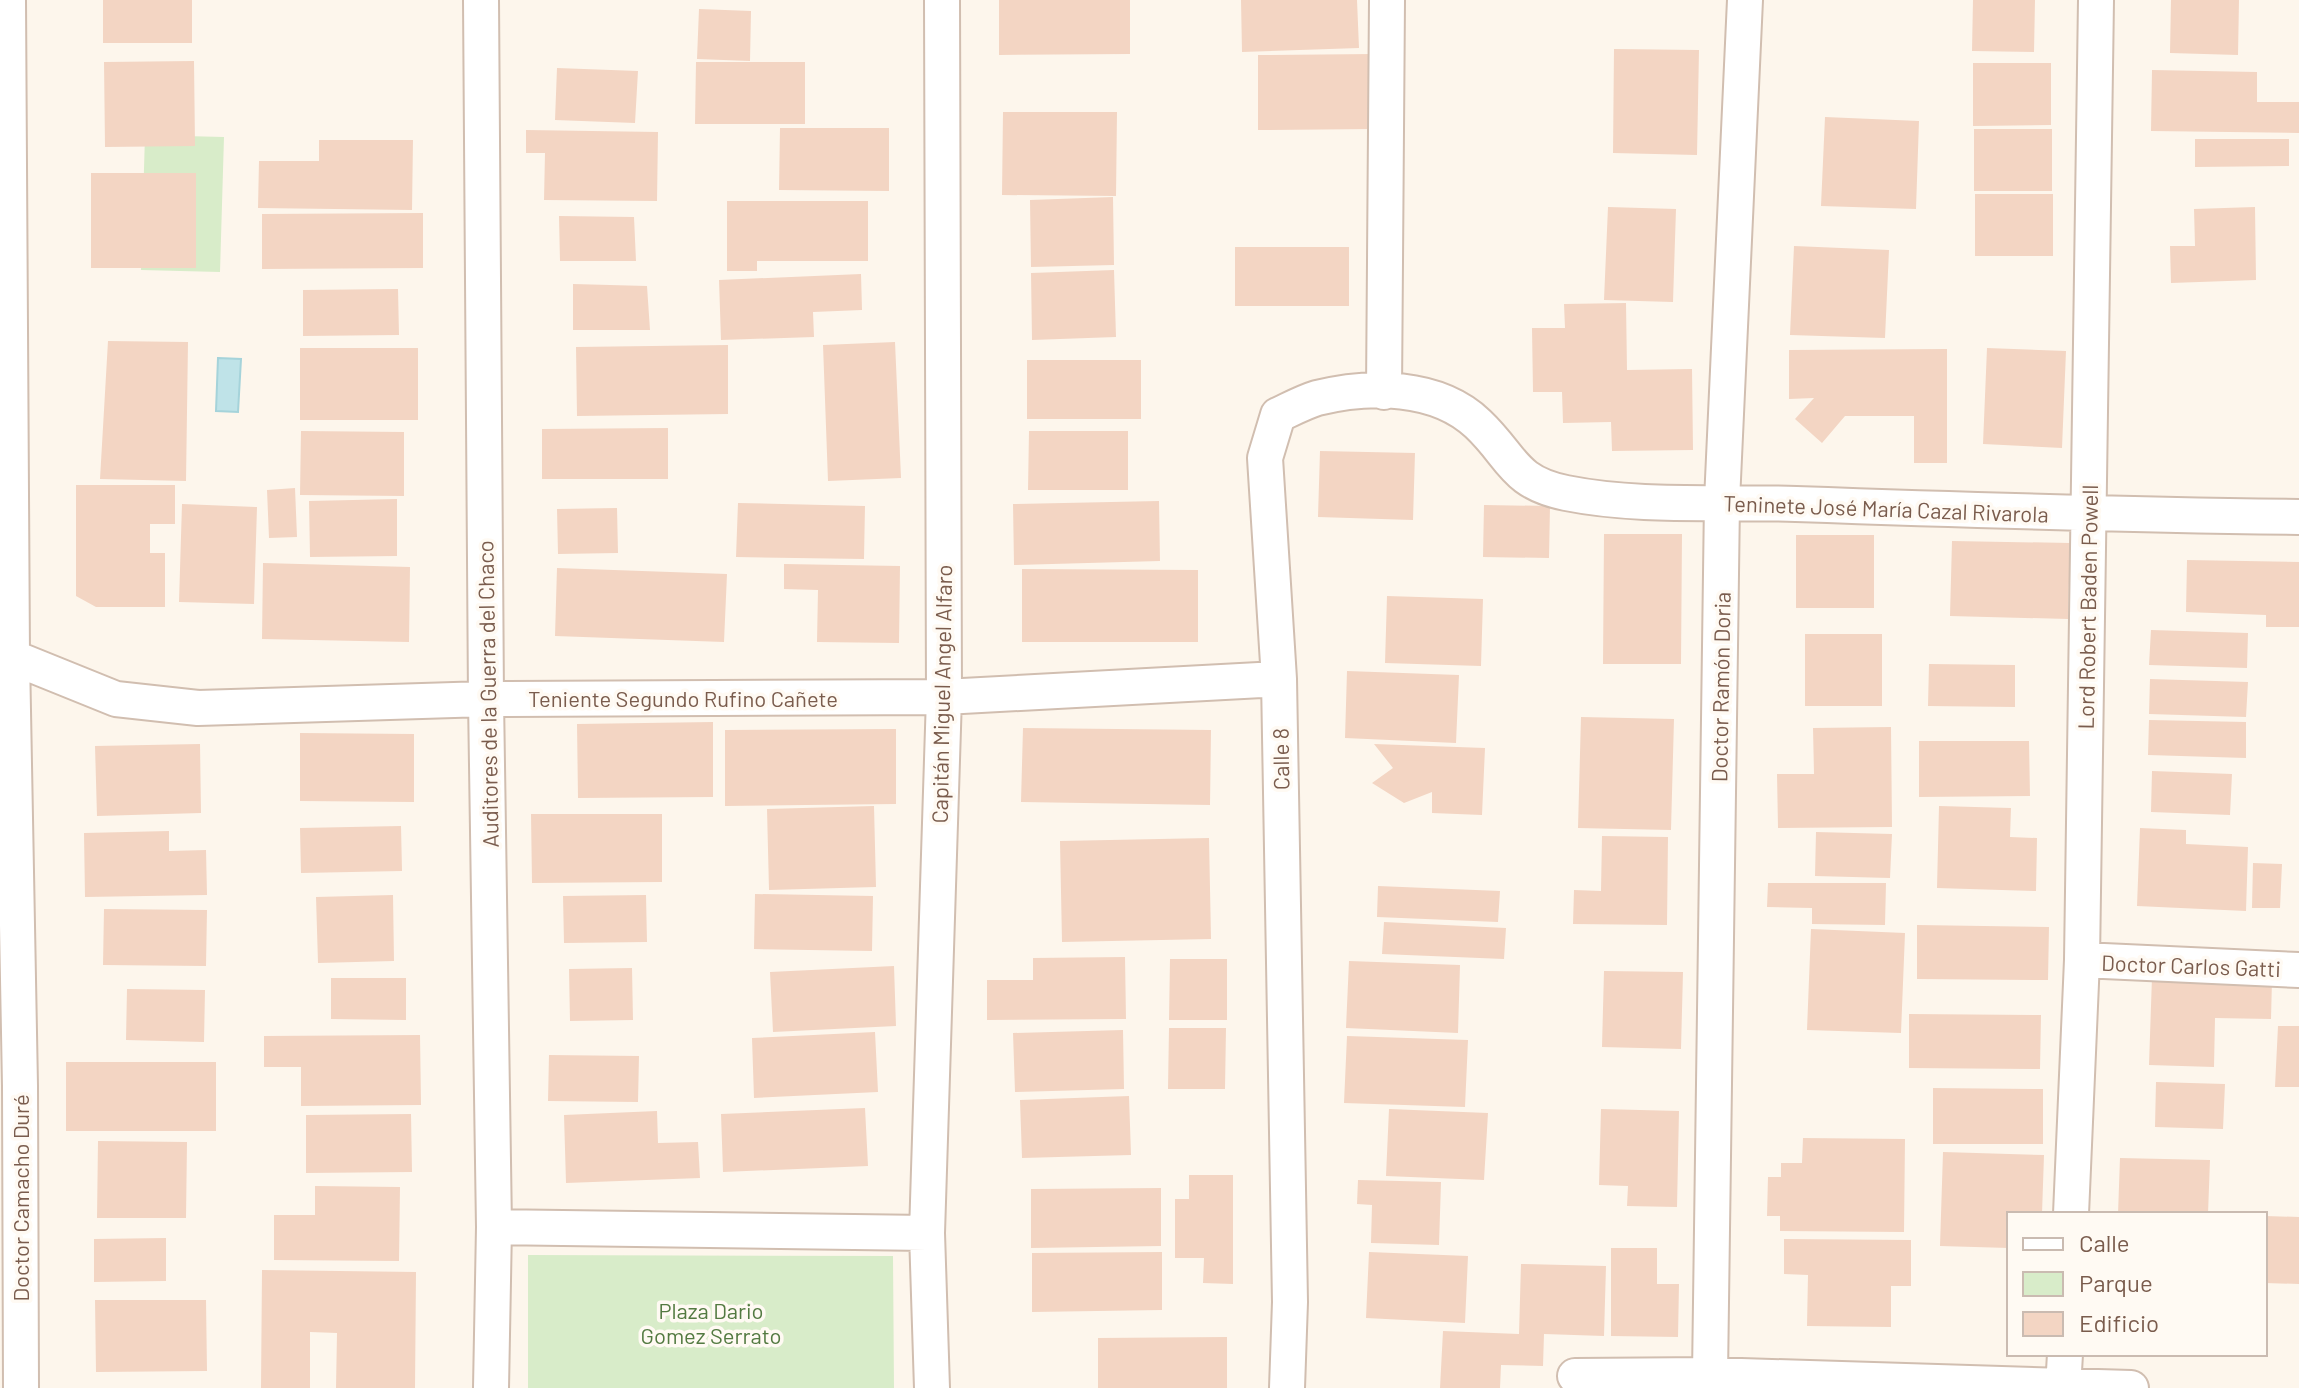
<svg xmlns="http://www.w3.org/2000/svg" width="2299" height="1388" viewBox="0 0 2299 1388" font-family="Barlow,sans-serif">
<rect width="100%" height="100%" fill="#fdf6ec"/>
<path fill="#d8ecc9" d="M145 135 224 137 220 272 141 270Z
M528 1255 893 1256 894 1388H528Z"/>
<path fill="#bfe3e8" stroke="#a5d3da" stroke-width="2" d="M218 358 241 359 238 412 216 411Z"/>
<path fill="#f3d5c3" d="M103 0H192V43H103Z
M999 0H1130V54L999 55Z
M1241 0H1357L1359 48 1242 52Z
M1973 0H2035L2034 52 1972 51Z
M2171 0H2239L2238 55 2170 53Z
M699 9 751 11 750 61 697 59Z
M1614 49 1699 50 1697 155 1613 153Z
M1373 54V129L1258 130V55Z
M194 61 195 146 105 147 104 62Z
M696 62H805V124H695Z
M1973 63H2051V125L1973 126Z
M557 68 638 71 635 123 555 120Z
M2152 70 2257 72V102H2299V133L2151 131Z
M1003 112H1117L1116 196 1002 195Z
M1825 117 1919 121 1916 209 1821 206Z
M780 128H889V191L779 190Z
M1974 129H2052V191H1974Z
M526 130 658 132 657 201 544 200 545 153H526Z
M2195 139H2289V166L2195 167Z
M319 140H413L412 210 258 208 259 161H319Z
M91 173H196V268H91Z
M1975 194H2053V256H1975Z
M1113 197 1114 265 1031 267 1030 200Z
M727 201H868V261H757V271H727Z
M1608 207 1676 209 1673 302 1604 300Z
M2255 207 2256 280 2171 283 2170 246H2195L2194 209Z
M423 213V268L262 269V214Z
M559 216 634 217 636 261H560Z
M1794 246 1889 250 1885 338 1790 335Z
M1235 247H1349V306H1235Z
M1114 270 1116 337 1032 340 1031 273Z
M861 274 862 310 813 312 814 337 721 340 719 280Z
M573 284 647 286 650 330H573Z
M398 289 399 335 303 336V290Z
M1626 303 1627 370 1692 369 1693 450 1612 451 1611 422 1563 423 1562 392H1533L1532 328H1565L1564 304Z
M108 341 188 342 186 481 100 479Z
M895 342 901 478 828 481 823 345Z
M728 345V414L577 416 576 347Z
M300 348H418V420H300Z
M1987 348 2066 351 2062 448 1983 444Z
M1947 349V463H1914V416H1845L1822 443 1795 419 1814 398 1789 399V350Z
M1027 360H1141V419H1027Z
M668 428V479H542V429Z
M301 431 404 432V496L300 495Z
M1029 431H1128V490H1028Z
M1320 451 1415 453 1413 520 1318 517Z
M76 485H175V524H150V553H165V607H96L76 596Z
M295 488 297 537 269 538 267 490Z
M397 499V556L310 557 309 501Z
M1159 501 1160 561 1014 565 1013 504Z
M738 503 865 506 864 559 736 557Z
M182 504 257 507 254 604 179 602Z
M1484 505 1550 506 1549 558 1483 557Z
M617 508 618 553 558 554 557 509Z
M1604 534H1682L1681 664H1603Z
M1796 535H1874V608H1796Z
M1952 541 2070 543 2068 619 1950 616Z
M2187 560 2299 562V627H2266V615L2186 612Z
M263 563 410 567 409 642 262 639Z
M784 564 900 566 899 643 817 642 818 590 784 589Z
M557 568 727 574 724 642 555 636Z
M1022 569 1198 570V642H1022Z
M1387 596 1483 599 1481 666 1385 663Z
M2151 630 2248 633 2247 668 2149 665Z
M1805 634H1882V706H1805Z
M1929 664 2015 665V707L1928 706Z
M1347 671 1459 675 1456 743 1345 738Z
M2150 679 2248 682 2246 717 2149 714Z
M1581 717 1674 719 1671 830 1578 828Z
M2149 720 2246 722V758L2148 755Z
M713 722V797L578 798 577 724Z
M1891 727 1892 827 1778 828 1777 774H1814L1813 728Z
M1023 728 1211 730 1210 805 1021 802Z
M896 729V804L725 806V730Z
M300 733 414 734V802L300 801Z
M1919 741H2029L2030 796 1919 797Z
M200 744 201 813 97 816 95 746Z
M1374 744 1485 748 1482 815 1432 813V792L1404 803 1372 783 1393 768Z
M2152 771 2232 774 2230 815 2151 812Z
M874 806 876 887 769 890 767 809Z
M1939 806 2011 808 2010 837 2037 838 2036 891 1937 888Z
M531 814H662V882L532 883Z
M401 826 402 871 301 873 300 828Z
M2140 828 2186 830V844L2248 847 2246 911 2137 906Z
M169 831V851L206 850 207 895 85 897 84 833Z
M1816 832 1892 834 1890 878 1815 876Z
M1602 836 1668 837 1667 925 1573 924 1574 890 1601 891Z
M1209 838 1211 939 1062 942 1060 841Z
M2253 863 2282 864 2280 908H2252Z
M1768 883H1886L1885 925 1812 924V908L1767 907Z
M1378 886 1500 891 1498 922 1377 917Z
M755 894 873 896 872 951 754 949Z
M393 895 394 961 318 963 316 897Z
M646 895 647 942 564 943 563 896Z
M104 909 207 910 206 966 103 965Z
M1384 922 1506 928 1504 959 1382 954Z
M1917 925 2049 927 2048 980 1917 979Z
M1811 929 1905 933 1901 1033 1807 1030Z
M1125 957 1126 1019 987 1020V980H1033V958Z
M1170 959H1227V1020H1169Z
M1349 961 1460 965 1458 1033 1346 1028Z
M894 966 896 1026 773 1032 770 972Z
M632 968 633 1020 570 1021 569 969Z
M1604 971 1683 972 1681 1049 1602 1047Z
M2152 977 2272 980 2271 1019 2215 1018 2214 1067 2149 1065Z
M331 978H406V1020L331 1019Z
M127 989 205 990 204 1042 126 1040Z
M1909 1014 2041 1015 2040 1069 1909 1068Z
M2278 1026H2299V1087H2275Z
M1169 1028H1226L1225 1089H1168Z
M1123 1030 1124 1089 1015 1092 1013 1033Z
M875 1032 878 1092 754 1098 752 1038Z
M420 1035 421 1105 301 1106V1067H264V1036Z
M1347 1036 1468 1040 1465 1107 1344 1103Z
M549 1055 639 1056 638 1102 548 1101Z
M66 1062H216V1131H66Z
M2156 1082 2225 1084 2223 1129 2155 1127Z
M1933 1088 2043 1089V1144H1933Z
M1129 1096 1131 1155 1022 1158 1020 1100Z
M865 1108 868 1166 723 1172 721 1114Z
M1389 1109 1488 1113 1484 1180 1386 1176Z
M1601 1109 1679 1111 1677 1207 1627 1206 1628 1186 1599 1185Z
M657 1111 658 1143 698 1142 700 1178 566 1183 564 1115Z
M411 1114 412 1172 306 1173V1115Z
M1803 1138 1905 1139 1904 1232 1780 1231V1216H1767L1768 1177H1781V1163H1802Z
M98 1141 187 1142 186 1218H97Z
M1943 1152 2044 1155 2042 1214H2009V1248L1940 1246Z
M2120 1158 2210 1160 2208 1214H2118Z
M1189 1175H1233V1284L1203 1283 1204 1258H1175V1199H1189Z
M1358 1180 1441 1182 1439 1245 1371 1243 1372 1205 1357 1204Z
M315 1186 400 1187 399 1261 274 1260V1215H315Z
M1161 1188V1246L1031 1248V1189Z
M2265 1216 2299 1217V1284L2265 1283Z
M166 1238V1281L94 1282V1239Z
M1784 1239 1911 1240V1286H1891V1327L1807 1326 1808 1275 1784 1274Z
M1611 1248H1657V1284H1679L1678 1337 1611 1336Z
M1162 1252V1310L1032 1312V1253Z
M1369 1252 1468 1256 1465 1323 1366 1318Z
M1521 1264 1606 1266 1604 1336 1544 1334 1543 1366 1501 1365 1500 1388H1440L1443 1331 1519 1334Z
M262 1270 416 1272 415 1388H336L337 1333 310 1332V1388H261Z
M95 1300H206L207 1371 96 1372Z
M1227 1337V1388H1098V1338Z"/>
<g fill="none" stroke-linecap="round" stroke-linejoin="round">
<g stroke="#d1beb0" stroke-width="38">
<path id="minor" d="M8 0 12 657 20 1086 21 1388
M481 0 486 699 494 1227 491 1388
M1384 392 1387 0
M0 656 12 657 116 699 198 708 486 699 944 697 1279 679
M2082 960 2299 970
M2071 1214 2082 960 2096 0
M494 1227 927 1233
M1710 1375 1722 501 1745 0
M1575 1376 1710 1375 2131 1388
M932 1388 927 1233 944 697 942 0
M1287 1388 1290 1302 1279 679 1265 458 1278 415C1291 409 1304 402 1317 398 1369 385 1437 385 1478 424 1513 457 1512 482 1566 493 1641 508 1720 501 1796 504 1964 510 2131 515 2299 517
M2063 1388 2065 1354"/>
</g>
<use href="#minor" stroke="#fff" stroke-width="34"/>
</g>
<g text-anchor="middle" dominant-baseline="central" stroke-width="7" stroke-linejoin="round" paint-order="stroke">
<g font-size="22" fill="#7a5c4d" stroke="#fffaf3">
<text transform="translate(1886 508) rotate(2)">Teninete José María Cazal Rivarola</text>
<text transform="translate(2087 607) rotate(-89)">Lord Robert Baden Powell</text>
<text transform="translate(1720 687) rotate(-89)">Doctor Ramón Doria</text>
<text transform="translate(487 694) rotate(-91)">Auditores de la Guerra del Chaco</text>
<text transform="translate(941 694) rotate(-89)">Capitán Miguel Angel Alfaro</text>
<text x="683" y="698">Teniente Segundo Rufino Cañete</text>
<text transform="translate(1280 759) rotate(-91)">Calle 8</text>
<text transform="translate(2191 965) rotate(2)">Doctor Carlos Gatti</text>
<text transform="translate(20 1198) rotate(-90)">Doctor Camacho Duré</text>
</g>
<g font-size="22" fill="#537a41" stroke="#fffaf3">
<text x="711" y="1310">Plaza Dario<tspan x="711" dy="25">Gomez Serrato</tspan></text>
</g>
</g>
<rect x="2007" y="1212" width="260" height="144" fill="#fffaf3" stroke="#cabbb1" stroke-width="2"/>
<rect x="2023" y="1238" width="40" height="12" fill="#ffffff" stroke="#cabbb1" stroke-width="2"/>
<text x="2079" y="1252" font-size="24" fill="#7a5c4d">Calle</text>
<rect x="2023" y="1272" width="40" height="24" fill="#d8ecc9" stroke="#cabbb1" stroke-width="2"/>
<text x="2079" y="1292" font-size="24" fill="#7a5c4d">Parque</text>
<rect x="2023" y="1312" width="40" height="24" fill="#f3d5c3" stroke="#cabbb1" stroke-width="2"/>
<text x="2079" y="1332" font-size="24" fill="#7a5c4d">Edificio</text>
</svg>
